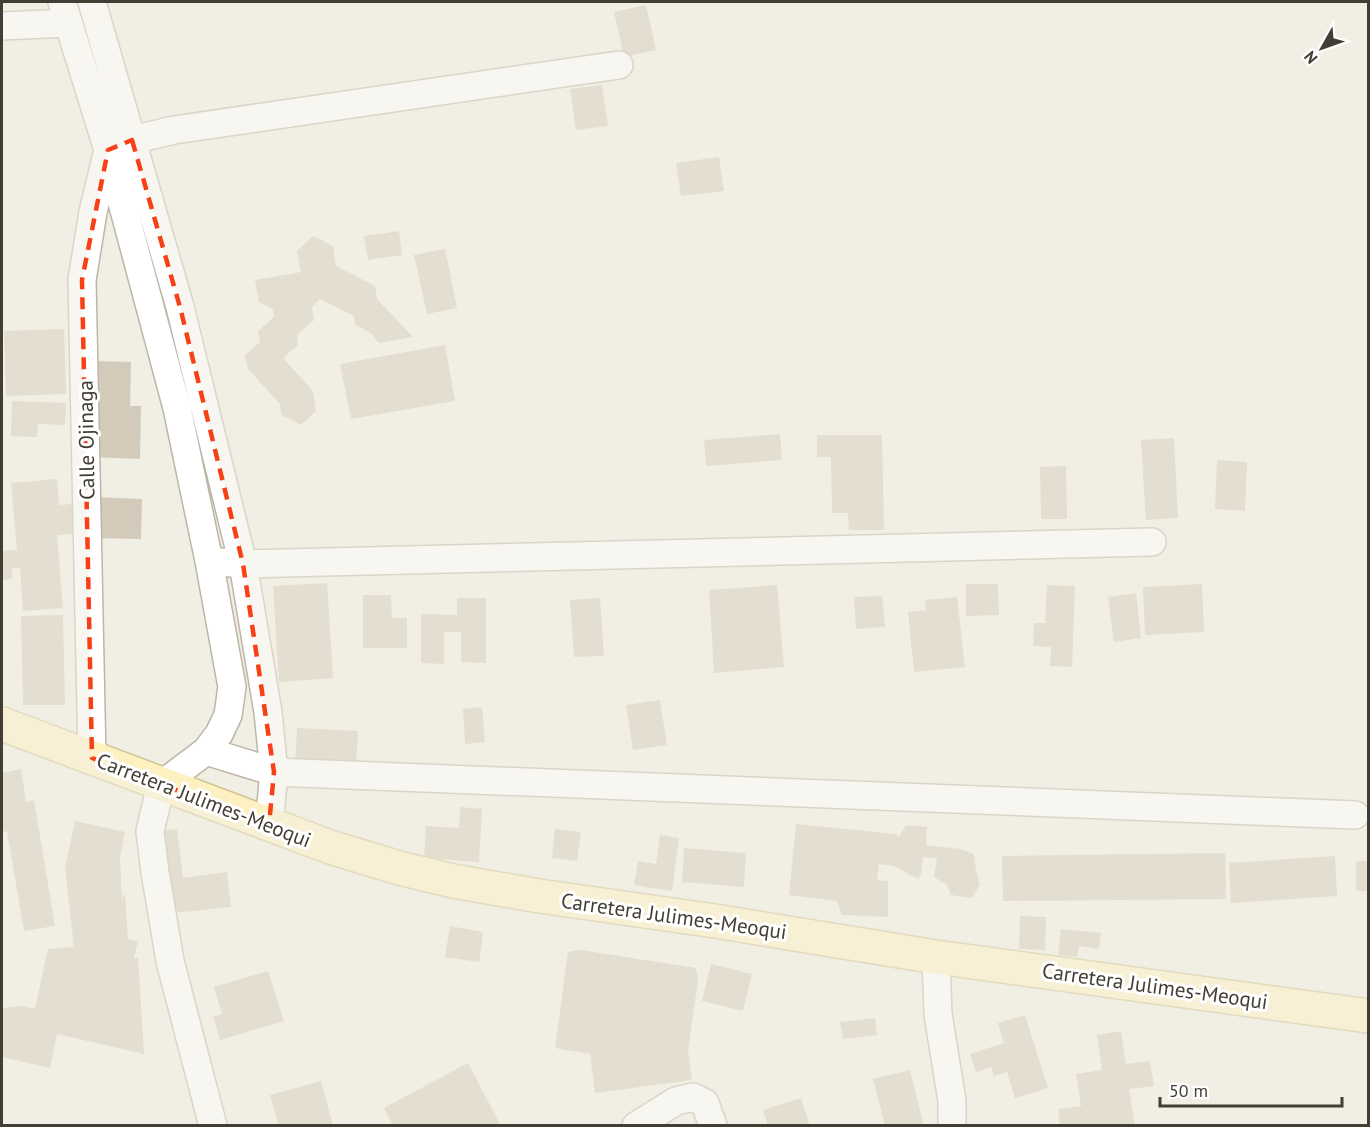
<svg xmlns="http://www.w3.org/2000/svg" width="1370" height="1127" viewBox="0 0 1370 1127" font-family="'PT Sans',sans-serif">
<rect width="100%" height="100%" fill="#f1eee3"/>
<path fill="#d3cab9" d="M646 5 656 50 624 57 614 12Z
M602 85 608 126 576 130 570 89Z
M719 157 724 191 681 196 676 163Z
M399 231 402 255 368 260 364 236Z
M313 236 333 246 336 266 375 286 377 299 413 337 379 343 371 333 355 325 354 316 320 299 312 307 314 320 297 335 298 345 283 358 313 391 316 411 301 425 281 415 280 404 248 369 245 355 260 342 258 331 274 317 273 309 259 302 255 280 301 272 297 251Z
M445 249 457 308 427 314 414 255Z
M64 329 66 394 6 396 4 331Z
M445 345 455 401 351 419 340 364Z
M93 361 131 362 130 406H141L140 459 90 457Z
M12 401 66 403 65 425 38 424 37 437 11 436Z
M780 434 782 460 706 466 704 440Z
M817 435H882L884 530H849L848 513H832L831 457H817Z
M1174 438 1178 518 1146 520 1141 440Z
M1217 460 1247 462 1245 511 1215 509Z
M1066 466 1067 519H1041L1040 467Z
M57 479 59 505 72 504 74 534 57 535 63 608 23 611 20 568H12V579L2 580V551L17 550 11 483Z
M94 497 142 499 141 539 93 538Z
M327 583 333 678 279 682 273 586Z
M966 584H998L999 615 966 616Z
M1202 584 1204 632 1145 635 1143 587Z
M777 585 784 667 714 673 709 590Z
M1047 585 1075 586 1072 667 1050 666 1051 647 1033 646 1034 623H1045Z
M1136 593 1141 638 1114 642 1108 597Z
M363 595H391L392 618H407V648H363Z
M882 596 885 627 856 629 854 597Z
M957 597 965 667 914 672 908 612 926 610 925 600Z
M457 598H486V663L461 662V632H444V664L421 663V614L457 615Z
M600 598 604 656 574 657 570 600Z
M63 615 65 705H23L21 616Z
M660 700 667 745 633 750 626 705Z
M482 707 485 742 465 744 463 709Z
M297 728 358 731 356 769 295 766Z
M21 769 26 802 34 800 55 926 24 931 7 831 2 832V773Z
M460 807 482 809 479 862 424 858 426 826 459 828Z
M75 821 125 832 120 858 122 900 125 893 128 939 138 941 134 958H138L144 1054 57 1034 50 1068 2 1057V1008L23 1006 35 1009 48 949 74 947 65 868Z
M796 824 895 834 899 837 906 825 927 827 926 845 960 849 974 854 976 871 980 884 972 898 951 895 947 885 934 877 937 858 923 857 921 874 918 879 894 866 879 864 877 880 888 881V917L842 915 837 901 789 895Z
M177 829 183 878 227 872 231 907 164 914 154 832Z
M555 829 581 832 577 861 552 858Z
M660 835 679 838 672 891 634 885 638 861 656 864Z
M684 848 746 853 744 887 682 882Z
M1225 853 1226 899 1003 901 1002 856Z
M1335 856 1337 896 1231 903 1229 863Z
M1356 861H1368V891H1356Z
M1020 916 1046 917 1045 950 1019 949Z
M450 926 483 932 479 962 445 957Z
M1061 929 1101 933 1099 949 1079 946 1077 957 1058 955Z
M581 950 696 968 698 980 688 1050 692 1080 595 1093 590 1054 555 1048 568 952Z
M711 964 752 974 743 1011 702 1001Z
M268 971 284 1021 220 1040 213 1017 222 1014 214 987Z
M1025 1015 1048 1088 1015 1098 1007 1072 994 1076 991 1067 976 1072 970 1054 1004 1043 998 1023Z
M875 1018 877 1035 843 1039 840 1022Z
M1121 1031 1126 1064 1150 1061 1154 1086 1129 1089 1135 1126H1060L1058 1109 1081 1106 1076 1074 1102 1070 1097 1035Z
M468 1063 501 1126H393L384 1108Z
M910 1070 924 1126H885L873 1079Z
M321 1081 333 1126H279L270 1095Z
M801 1098 810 1126H768L763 1110Z"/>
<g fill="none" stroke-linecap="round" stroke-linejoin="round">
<g stroke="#bdb6a6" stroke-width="30">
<path id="minor" d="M62 2 108 150 177 408 209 561 232 687 228 715 219 734 206 751 161 785 150 831 155 872 170 961 213 1126
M92 2 180 307 243 564 268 712 274 772 269 825
M2 26 68 23
M209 561 243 564 1152 542
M206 751 274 772 1355 815
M92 758 82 280 93 212 108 150 132 140 174 130 619 65
M936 957 938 1014 952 1101V1126
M636 1126 676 1101 693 1097 705 1103 713 1126"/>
</g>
<g stroke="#d1c393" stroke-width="36">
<path id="secondary" d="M2 724 330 847 399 868 453 881 539 896 715 921 936 957 1368 1016"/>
</g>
<use href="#minor" stroke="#fff" stroke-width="27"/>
<use href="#secondary" stroke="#fef1c1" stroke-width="33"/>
</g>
<path d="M0 0H1370V1127H0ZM132 140 180 307 243 564 274 772 269 825 92 758 82 280 108 150Z" fill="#f1eee3" fill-opacity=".55" fill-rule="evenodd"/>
<path fill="none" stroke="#f74015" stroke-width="4.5" stroke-dasharray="12 8" stroke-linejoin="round" d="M132 140 180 307 243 564 274 772 269 825 92 758 82 280 108 150Z"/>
<g text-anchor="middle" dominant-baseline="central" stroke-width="6" stroke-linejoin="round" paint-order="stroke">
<g font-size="21" fill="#433e34" stroke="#fff">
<text transform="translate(86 440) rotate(-91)">Calle Ojinaga</text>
<text transform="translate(204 800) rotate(21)">Carretera Julimes-Meoqui</text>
<text transform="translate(674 916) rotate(8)">Carretera Julimes-Meoqui</text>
<text transform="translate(1155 986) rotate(8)">Carretera Julimes-Meoqui</text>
</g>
</g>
<rect width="1370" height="1127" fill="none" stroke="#433e34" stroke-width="6"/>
<g transform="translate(1322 48) rotate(230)" stroke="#ffffff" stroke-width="4.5" paint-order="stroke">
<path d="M0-4.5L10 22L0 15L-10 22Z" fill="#433e34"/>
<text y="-9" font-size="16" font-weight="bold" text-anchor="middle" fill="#433e34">N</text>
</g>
<path d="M1160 1097v9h182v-9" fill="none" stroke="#433e34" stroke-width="3"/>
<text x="1169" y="1097" font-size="18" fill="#433e34" stroke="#ffffff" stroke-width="4.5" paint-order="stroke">50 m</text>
</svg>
